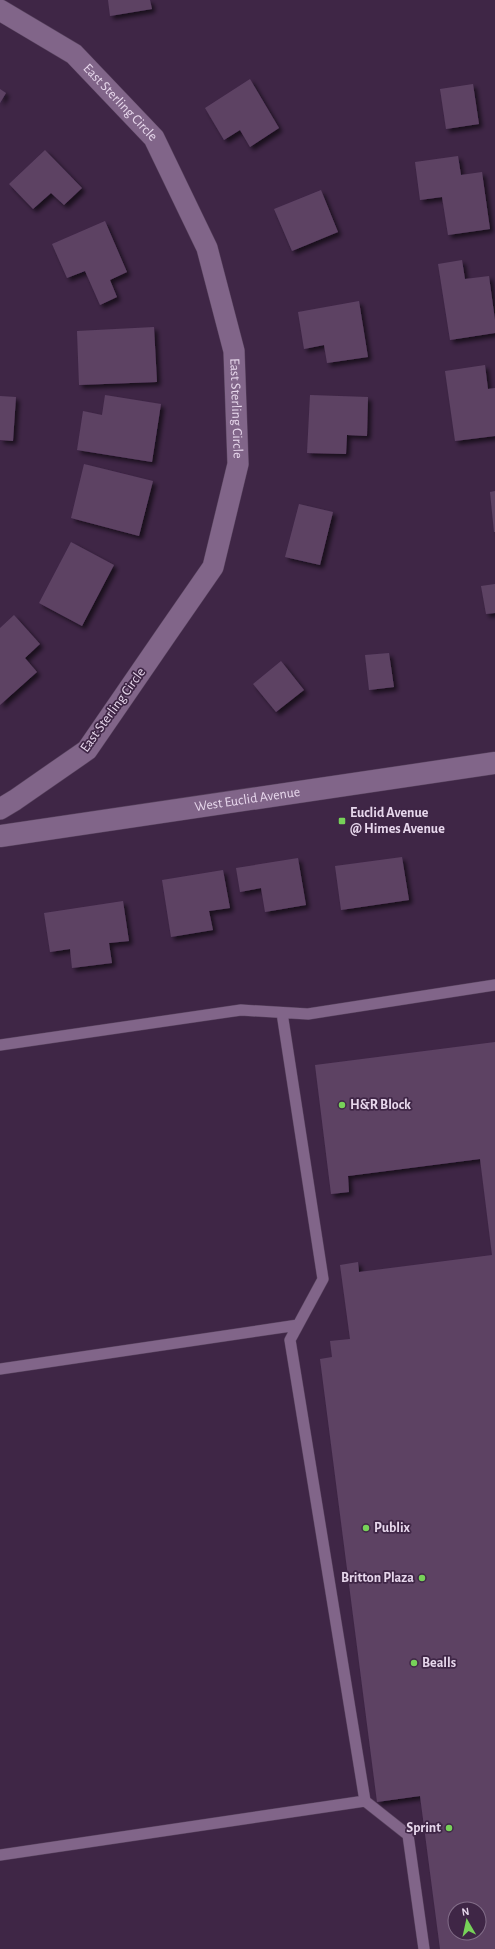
<svg xmlns="http://www.w3.org/2000/svg" width="495" height="1949" viewBox="0 0 495 1949" font-family="'Alegreya Sans',sans-serif">
<defs>
<filter id="shadow"><feDropShadow dx="3.5" dy="3.5" stdDeviation="2" flood-color="#0009"/></filter>
</defs>
<rect width="100%" height="100%" fill="#3f2646"/>
<path fill="#5d4264" fill-rule="evenodd" filter="url(#shadow)" d="M108 0H150L152 9 110 16Z
M250 79 279 128 250 147 240 130 224 140 205 108Z
M473 84 479 124 446 129 440 89Z
M0 89 6 93 0 103Z
M45 150 82 188 64 205 51 193 33 209 9 184Z
M458 156 461 175 482 172 490 229 448 235 442 197 420 200 415 162Z
M321 190 338 232 292 251 274 209Z
M105 221 127 272 110 280 117 297 100 305 85 271 67 278 52 244Z
M462 260 465 279 489 276 495 320V333L450 340 438 264Z
M359 301 368 357 327 363 324 345 304 349 298 312Z
M154 327 157 382 79 385 77 331Z
M485 365 488 389 495 388V436L455 441 445 371Z
M105 395 161 404 152 462 77 450 83 411 102 415Z
M310 395 368 397 367 436 347 435 346 454 307 453Z
M0 396 16 397 13 441 0 440Z
M84 464 153 481 139 536 71 518Z
M495 491V532H494L490 492Z
M299 504 333 512 320 565 285 557Z
M71 542 114 565 82 626 39 603Z
M495 584V613L486 614 481 586Z
M14 615 40 644 25 658 37 672 0 705V628Z
M389 653 394 687 369 690 365 655Z
M281 661 304 690 276 712 253 684Z
M402 857 409 900 341 910 335 866Z
M298 858 306 905 265 912 261 888 240 892 236 868Z
M223 870 230 908 209 911 213 930 171 937 162 880Z
M123 901 129 941 109 943 112 963 72 968 70 949 50 952 44 913Z
M495 1042V1949H440L420 1796 377 1802 320 1359 332 1357 330 1341 350 1339 340 1265 358 1262 359 1272 492 1255 480 1159 348 1176 349 1192 331 1194 315 1065ZM455 1909H479V1933H455Z"/>
<g fill="none" stroke-linecap="round" stroke-linejoin="round">
<g stroke="#57425d" stroke-width="12">
<path id="service" d="M282 1013 323 1279 290 1340 365 1801 408 1835 424 1949
M0 1045 241 1010 308 1014 495 985
M0 1369 298 1325
M0 1855 365 1801"/>
</g>
<g stroke="#57425d" stroke-width="22">
<g id="minor">
<path id="s1" d="M0 10 74 54 154 138 207 248 234 351 238 464 213 567 168 632 87 750 15 800 0 809"/>
</g>
</g>
<g stroke="#57425d" stroke-width="23">
<g id="tertiary">
<path id="s2" d="M0 836 495 763"/>
</g>
</g>
<use href="#service" stroke="#816589" stroke-width="11"/>
<use href="#minor" stroke="#816589" stroke-width="21"/>
<use href="#tertiary" stroke="#816589" stroke-width="22"/>
</g>
<g fill="#77d259" stroke="#3f2646" stroke-width="1.5">
<rect x="338" y="817" width="8" height="8" rx="2"/>
<circle cx="342" cy="1105" r="4"/>
<circle cx="366" cy="1528" r="4"/>
<circle cx="422" cy="1578" r="4"/>
<circle cx="414" cy="1663" r="4"/>
<circle cx="449" cy="1828" r="4"/>
</g>
<g text-anchor="middle" dominant-baseline="central" stroke-width="3.5" stroke-linejoin="round" paint-order="stroke">
<g font-size="14" fill="#e7d7ec" stroke="#3f2646">
<text stroke="none"><textPath href="#s1" startOffset="153">East Sterling Circle</textPath></text>
<text stroke="none"><textPath href="#s1" startOffset="488">East Sterling Circle</textPath></text>
<text transform="translate(113 710) rotate(-54)">East Sterling Circle</text>
<text stroke="none"><textPath href="#s2" startOffset="250">West Euclid Avenue</textPath></text>
</g>
<g font-size="14" font-weight="bold" fill="#e7d7ec" stroke="#3f2646" text-anchor="start">
<text x="350" y="813">Euclid Avenue<tspan x="350" dy="16">@ Himes Avenue</tspan></text>
<text x="350" y="1105">H&amp;R Block</text>
<text x="374" y="1528">Publix</text>
<text x="414" y="1578" text-anchor="end">Britton Plaza</text>
<text x="422" y="1663">Bealls</text>
<text x="441" y="1828" text-anchor="end">Sprint</text>
</g>
</g>
<g transform="translate(467 1921) rotate(351)"><circle r="19" fill="#3f2646" stroke="#826d88"/>
<path d="M0-3L7 15L0 10L-7 15Z" fill="#77d259"/>
<text y="-6" font-size="11" font-weight="bold" text-anchor="middle" fill="#e7d7ec">N</text>
</g>
</svg>
